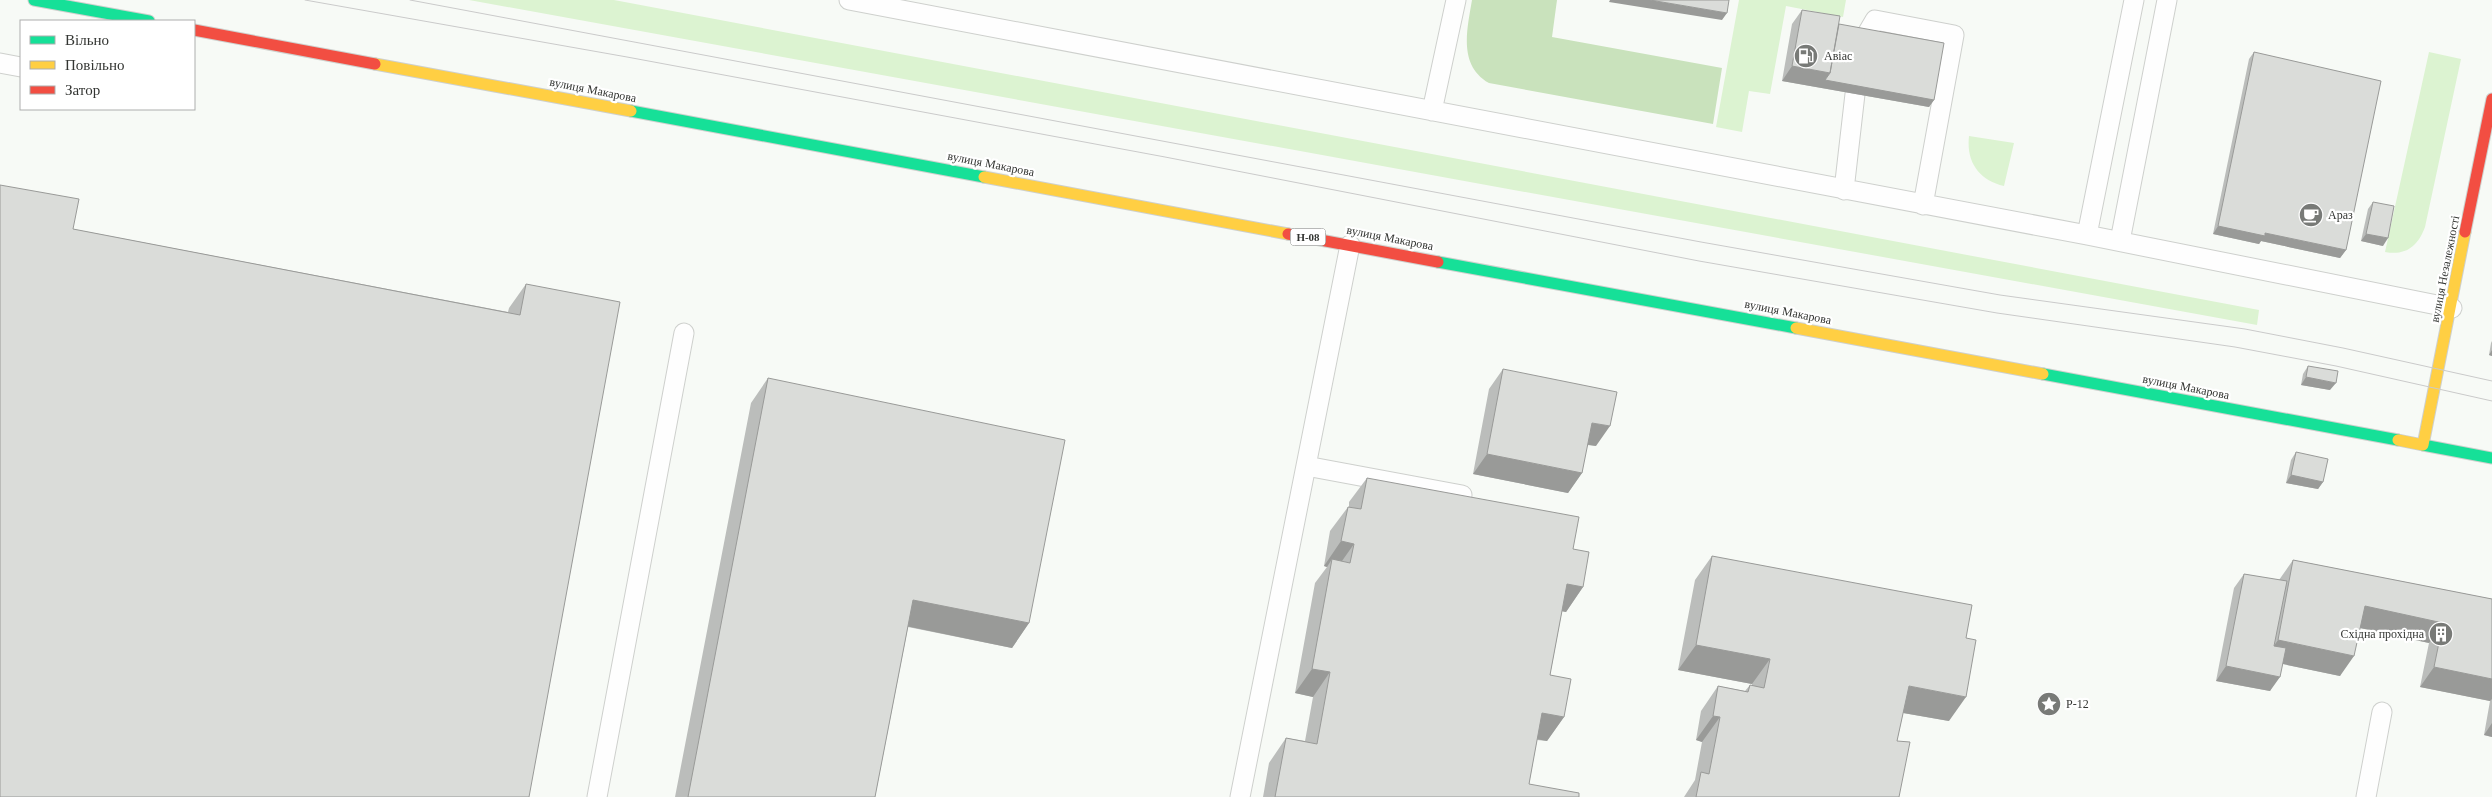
<svg xmlns="http://www.w3.org/2000/svg" width="2492" height="797" viewBox="0 0 2492 797" font-family="'Times New Roman',serif">
<rect width="100%" height="100%" fill="#f7faf6"/>
<path fill="#dcf3d1" d="M469 0H614L2259 310 2257 325Z
M1739 0H1846L1843 17 1786 6 1770 94 1749 91 1742 132 1716 127Z
M2429 52 2461 59 2425 227C2418 246 2406 256 2385 252Z
M1969 136 2014 143 2004 186C1979 180 1966 162 1969 136Z"/>
<path fill="#c9e2bc" d="M1472 0H1557L1552 37 1722 68 1713 124 1489 83C1458 65 1467 30 1472 0Z"/>
<g fill="none" stroke-linecap="round" stroke-linejoin="round">
<g stroke="#ced0cd" stroke-width="21">
<path id="lane" d="M849 0 2087 235 2452 308
M1865 37 1875 20 1954 35 1923 205
M0 63 21 67
M1432 111 1456 0
M1844 190 1855 94
M2087 235 2134 0
M2120 241 2167 0
M1306 466 1462 495
M597 797 684 333
M1240 797 1350 245
M2366 797 2382 712"/>
</g>
<g stroke="#ced0cd" stroke-width="13">
<path id="fast" d="M34 0 149 21
M631 111 984 177
M1438 262 1796 328
M2043 374 2398 440
M2423 445 2492 458"/>
</g>
<g stroke="#ced0cd" stroke-width="13">
<path id="slow" d="M375 64 631 111
M984 177 1288 234
M1796 328 2043 374
M2398 440 2423 445 2465 232"/>
</g>
<g stroke="#ced0cd" stroke-width="13">
<path id="jam" d="M194 30 375 64
M2465 232 2492 99
M1288 234 1438 262"/>
</g>
<use href="#lane" stroke="#fefefe" stroke-width="19"/>
<use href="#fast" stroke="#16e098" stroke-width="11"/>
<use href="#slow" stroke="#ffcf43" stroke-width="11"/>
<use href="#jam" stroke="#f24e42" stroke-width="11"/>
<path stroke="#cacaca" stroke-width="1" d="M305 0 627 57 1165 157 1699 261 1997 313 2235 347 2336 366 2492 401
M410 0 1701 242 2000 295 2245 329 2343 348 2492 381"/>
</g>
<path fill="#bbbdbb" d="M1802 10 1839 24 1934 100 1929 107 1782 81 1792 24Z
M2254 52 2346 250 2340 258 2261 241 2259 244 2213 234 2249 59Z
M2373 202 2383 246 2361 241 2368 209Z
M73 229 508 312 509 308 526 284 529 797Z
M2492 341V356L2489 355 2491 343Z
M2308 366 2330 390 2301 385 2303 374Z
M1503 369 1596 446 1587 445 1582 473 1568 493 1473 474 1489 389Z
M768 378 1029 623 1012 648 908 627 875 797H675L751 403Z
M2296 452 2323 482 2318 489 2286 483 2291 460Z
M1367 478 1573 549 1583 587 1566 612 1562 611 1550 675 1564 717 1547 741 1537 740 1529 784 1579 797H1263L1269 763 1286 738 1305 741 1313 697 1295 693 1315 583 1327 567 1324 566 1330 531 1348 507H1349V502Z
M1712 556 1949 721 1903 713 1897 741 1899 797H1684L1695 780 1702 742 1696 740 1701 711 1718 686 1745 691 1750 685 1752 686V684L1678 670 1695 580Z
M2293 560 2492 599V737L2484 735 2490 701 2420 687 2429 643 2360 628 2340 676 2283 664 2270 691 2216 681 2234 588 2244 574 2279 580Z"/>
<path fill="#999a98" d="M1610 0H1650L1727 13 1722 20 1609 2Z
M1792 66 1830 73 1934 100 1929 107 1782 81Z
M2218 226 2265 233 2346 250 2340 258 2261 241 2259 244 2213 234Z
M2366 234 2388 238 2383 246 2361 241Z
M2492 350V356L2489 355Z
M2306 377 2336 383 2330 390 2301 385Z
M1592 423 1610 426 1596 446 1578 443Z
M1487 454 1582 473 1568 493 1473 474Z
M2291 475 2323 482 2318 489 2286 483Z
M1341 541 1354 544 1337 568 1332 559 1327 567 1324 566Z
M1567 584 1583 587 1566 612 1550 609Z
M913 600 1029 623 1012 648 896 624Z
M2365 606 2443 623 2429 643 2351 626Z
M2278 640 2354 656 2340 676 2264 660Z
M1696 645 1770 659 1752 684 1678 670Z
M2226 666 2280 677 2270 691 2216 681Z
M2434 667 2492 679V699L2490 701 2420 687Z
M1312 669 1330 672 1313 697 1295 693Z
M1909 686 1966 697 1949 721 1892 711Z
M1542 713 1564 717 1547 741 1525 737Z
M1713 716 1720 717 1702 742 1696 740Z
M2492 723V737L2484 735Z"/>
<path fill="#dadcd9" stroke="#999a98" d="M1650 0H1729L1727 13Z
M1802 10 1840 16 1830 73 1792 66Z
M1839 24 1944 43 1934 100 1825 80 1830 73Z
M2254 52 2381 81 2346 250 2265 233V236L2218 226Z
M0 185 79 199 73 229 520 315 526 284 620 302 529 797H0Z
M2373 202 2394 206 2388 238 2366 234Z
M2308 366 2338 371 2336 383 2306 377Z
M1503 369 1617 392 1610 426 1592 423 1582 473 1487 454Z
M768 378 1065 440 1029 623 913 600 875 797H688Z
M2296 452 2328 459 2323 482 2291 475Z
M1367 478 1579 517 1573 549 1589 552 1583 587 1567 584 1550 675 1571 679 1564 717 1542 713 1529 784 1579 793V797H1275L1286 738 1317 744 1330 672 1312 669 1332 559 1350 563 1354 544 1341 541 1348 507 1361 509Z
M1712 556 1972 605 1966 638 1976 640 1966 697 1909 686 1897 741 1910 742 1899 797H1696L1701 772 1709 774 1720 717 1713 716 1718 686 1748 692 1750 685 1764 688 1770 659 1696 645Z
M2293 560 2492 599V679L2434 667 2443 623 2365 606 2354 656 2278 640Z
M2244 574 2287 581 2274 646 2286 648 2280 677 2226 666Z"/>
<defs>
<g id="fuel-disc" transform="scale(1.25)"><circle r="9.5" fill="#787a77" stroke="#fff"/><path d="M-5.5-6h7V0h2V4h1.3V-2.5L3-4.5l.8-.8L6-3V5H2.5V1h-1V6h-7ZM-4.2-4.7v3.2H.2V-4.7Z" fill="#fff"/></g>
<g id="cafe-disc" transform="scale(1.25)"><circle r="9.5" fill="#787a77" stroke="#fff"/><path d="M-5.5-4.5H6V0H3Q3 3.5 0 3.5H-2.5Q-5.5 3.5-5.5 0ZM3-3.2v2h1.7v-2ZM-6 4.5H4V6H-6Z" fill="#fff"/></g>
<g id="building-disc" transform="scale(1.25)"><circle r="9.5" fill="#787a77" stroke="#fff"/><path d="M-4-6H4V6H1V3H-1V6H-4ZM-2.5-4.3h1.7v1.8h-1.7ZM.8-4.3h1.7v1.8H.8ZM-2.5-1h1.7V.8h-1.7ZM.8-1h1.7V.8H.8Z" fill="#fff"/></g>
<g id="sight-disc" transform="scale(1.25)"><circle r="9.5" fill="#787a77" stroke="#fff"/><path d="M0-6L1.8-2.2L6-1.7L2.9 1.2L3.7 5.4L0 3.3L-3.7 5.4L-2.9 1.2L-6-1.7L-1.8-2.2Z" fill="#fff"/></g>
</defs>
<g fill-rule="evenodd">
<use href="#fuel-disc" x="1806" y="56"/>
<use href="#cafe-disc" x="2311" y="215"/>
<use href="#building-disc" x="2441" y="634"/>
<use href="#sight-disc" x="2049" y="704"/>
</g>
<g text-anchor="middle" dominant-baseline="central" stroke-width="4.5" stroke-linejoin="round" paint-order="stroke">
<rect fill="#fff" stroke="#707270" stroke-width="1" x="1290.5" y="228.5" width="35" height="17" rx="4"/>
<g font-size="11" font-weight="bold" fill="#333532">
<text x="1308" y="237">Н-08</text>
</g>
<g font-size="12" fill="#333532" stroke="#fff" text-anchor="start">
<text x="1824" y="56">Авіас</text>
<text x="2328" y="215">Араз</text>
<text x="2424" y="634" text-anchor="end">Східна прохідна</text>
<text x="2066" y="704">Р-12</text>
</g>
<g font-size="12" fill="#333532" stroke="#fff">
<text transform="translate(593 90) rotate(11)">вулиця Макарова</text>
<text transform="translate(991 164) rotate(11)">вулиця Макарова</text>
<text transform="translate(1390 238) rotate(11)">вулиця Макарова</text>
<text transform="translate(2445 269) rotate(-79)">вулиця Незалежності</text>
<text transform="translate(1788 312) rotate(11)">вулиця Макарова</text>
<text transform="translate(2186 387) rotate(11)">вулиця Макарова</text>
</g>
</g>
<rect x="20" y="20" width="175" height="90" fill="#ffffff" stroke="#adaead"/>
<rect x="30" y="36" width="25" height="8" fill="#16e098" stroke="#adaead"/>
<text x="65" y="45" font-size="15" fill="#333532">Вільно</text>
<rect x="30" y="61" width="25" height="8" fill="#ffcf43" stroke="#adaead"/>
<text x="65" y="70" font-size="15" fill="#333532">Повільно</text>
<rect x="30" y="86" width="25" height="8" fill="#f24e42" stroke="#adaead"/>
<text x="65" y="95" font-size="15" fill="#333532">Затор</text>
</svg>
